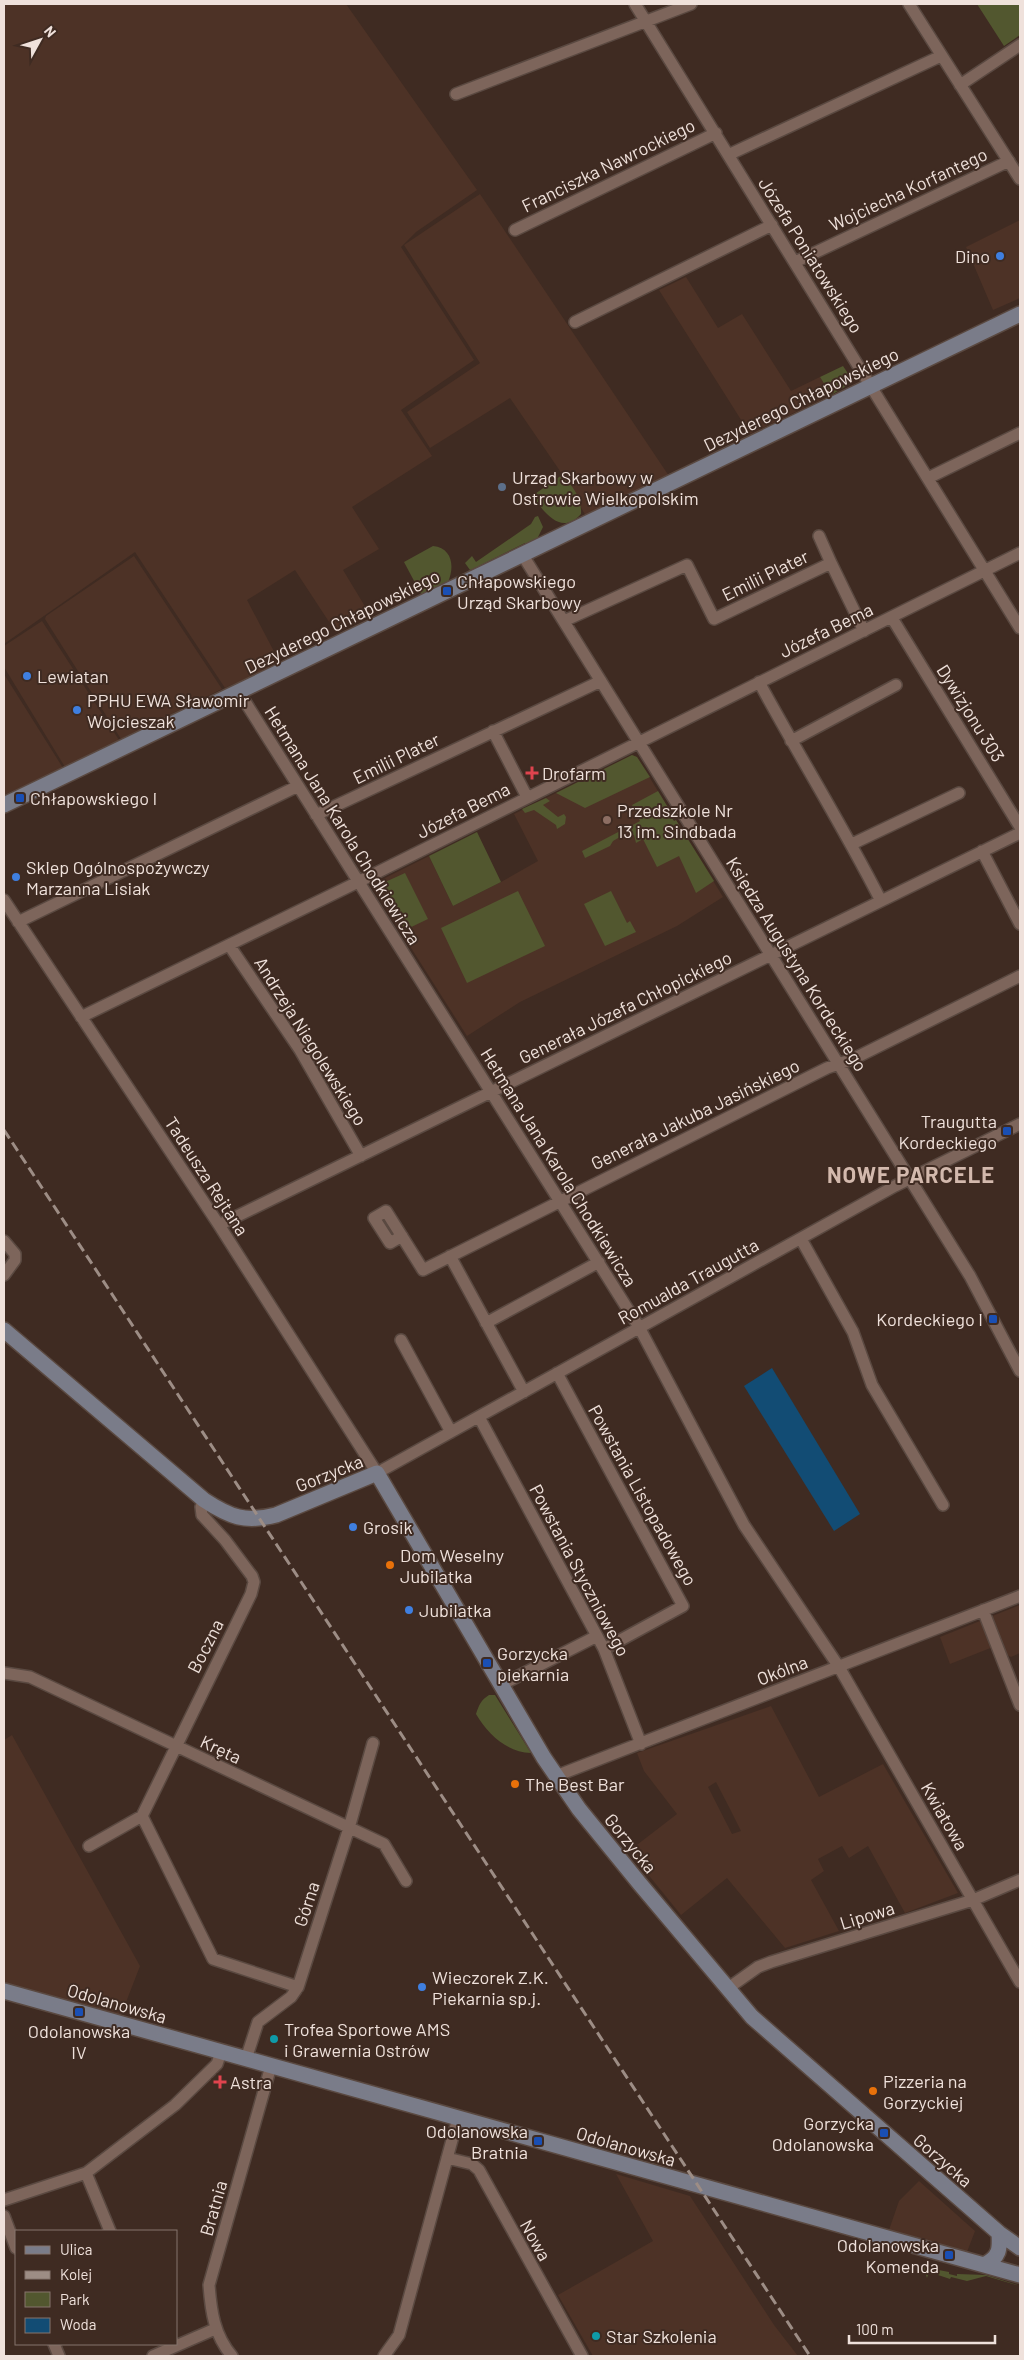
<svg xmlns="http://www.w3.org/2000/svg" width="1024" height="2360" viewBox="0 0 1024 2360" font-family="Barlow,sans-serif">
<rect width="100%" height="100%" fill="#3f2b22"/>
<path fill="#4d3226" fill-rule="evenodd" d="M4 4H346L477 190 416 232 401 247 474 360 401 410 432 456 352 507 379 549 343 570 369 613 335 631 295 570 247 600 280 663 225 688 135 552 4 644Z
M480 194 669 476 587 518 560 471 510 398 430 448 407 412 480 363 404 245Z
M1020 220V298L993 310 966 247Z
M686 277 718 328 742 314 791 391 820 377 831 395 750 434 659 290Z
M134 556 222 689 121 739 45 619 46 616Z
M42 621 119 740 65 767 4 667V646Z
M4 674 63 768 4 795Z
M632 755 637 757 672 814 670 815 674 821 676 820 723 897 677 926 520 1002 467 1036 373 888 375 883 429 856 453 906 501 882 538 861 514 814Z
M1020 1605V1653L1011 1657 993 1647 950 1664 940 1637Z
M771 1706 819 1797 883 1764 958 1893 905 1913 868 1846 849 1858 842 1846 818 1859 824 1871 811 1880 839 1931 785 1948 727 1878 681 1915 629 1851 677 1814 644 1771 637 1753ZM716 1782 729 1807 741 1831 732 1834 708 1787Z
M12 1735 140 1966 118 2023 4 1991V1740Z
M616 2174 690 2196 774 2325 798 2356H593L558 2295 653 2241Z
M919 2181 975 2231 967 2252 889 2230 899 2201Z"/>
<path fill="#52572f" d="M977 4H1020V35L1004 46Z
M843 366 851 378 850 384 831 395 820 377Z
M562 475C573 487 582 497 581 514 561 536 545 513 532 496Z
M538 516 543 527 537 539 527 546 525 543 473 569 470 570 465 563 472 556 476 562 531 524 535 517Z
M433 546C452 548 455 566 448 582L421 594 404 562Z
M632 755 637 757 650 777 585 808 556 793Z
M658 791 672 814 670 815 674 821 676 820 714 881 696 893 679 856 657 867 643 839 636 843 634 835H632L629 827 640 821 632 805Z
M546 798 550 801 543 805 558 817 564 814 566 817 565 824 557 829 556 825 534 810 525 813 522 809Z
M622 830 625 834 613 841 610 846 585 858 582 851Z
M477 832 501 882 453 906 429 856Z
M405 873 428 919 405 930 383 883Z
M518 891 545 946 467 983 441 928Z
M611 891 627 923 630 921 636 932 605 946 584 904Z
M489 1695H495L531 1753C506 1752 488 1734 476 1714 479 1705 481 1700 489 1695Z
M923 2267 949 2272V2274L957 2276V2274L986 2275 1020 2286 986 2276 967 2281 951 2277 950 2279 929 2272 927 2278Z"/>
<path fill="#124c74" d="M772 1368 860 1514 834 1531 744 1386Z"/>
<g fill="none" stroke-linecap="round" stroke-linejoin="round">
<g stroke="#5a4941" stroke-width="14">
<path id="street" d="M635 4 1020 628
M909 4 1020 179
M960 85 1020 45
M456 94 691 4
M728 155 941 56
M515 230 716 133
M795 262 1009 161
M575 322 772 225
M928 478 1020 433
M819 536 831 563
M522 554 970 1276 1020 1371
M892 618 1020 827
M564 621 687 565 714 619 831 563 864 631
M759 682C799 756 843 826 881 901
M239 692 639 1327 744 1525 839 1667 1020 1982
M493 731 527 797
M791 741 896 685
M316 815 601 681
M852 844 959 793
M982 851 1020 924
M4 900 219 1225 377 1473 895 1186 1020 1124
M18 922 298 786
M229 945 300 1050 361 1156
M81 1017 358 882 1020 553
M219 1225 1020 833
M402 1236 390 1243 374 1218 386 1211 423 1270 827 1068 853 1059 1020 976
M801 1239 853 1332 872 1385 943 1505
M4 1241 15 1254V1260L4 1275
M450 1256 524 1392
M486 1323 599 1262
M401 1340 451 1432
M557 1373 683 1606 604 1649
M479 1417 604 1649 641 1744
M204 1500 201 1507 202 1515 225 1540 252 1576 254 1582 251 1594 142 1816 213 1959 298 1987
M983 1610 1020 1705
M4 1673 30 1677 384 1844 406 1881
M501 1685 597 1636
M556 1776 1020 1596
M89 1846 142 1816
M727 1989 758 1967 771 1962 973 1900 1020 1880
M246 2059 258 2022 291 1997 298 1987 349 1828 373 1743
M447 2158 472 2164 479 2170 582 2356
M86 2173 110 2231
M4 2200 86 2173 175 2105 217 2064 221 2052
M4 2216 16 2248
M54 2344 59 2356
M153 2356 215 2329
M232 2356C214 2335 211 2311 209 2285L271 2066
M384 2356 399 2335 458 2118"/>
</g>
<g stroke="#5a4941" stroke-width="18">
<path id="secondary" d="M4 805 1020 314
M4 1330 204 1500C230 1517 245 1523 276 1515L377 1473 544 1758 579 1809 640 1884 752 2017 999 2233 1020 2248
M4 1991 1020 2275
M984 2265C1000 2257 1000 2249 999 2233"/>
</g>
<use href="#street" stroke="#7d655b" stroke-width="11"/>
<use href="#secondary" stroke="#7a7c89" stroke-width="15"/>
<path stroke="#9d8d85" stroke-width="3" stroke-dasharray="10 5" stroke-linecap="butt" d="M4 1130 810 2356"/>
</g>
<g fill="#3f7fe0" stroke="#3f2b22" stroke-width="2">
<circle cx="1000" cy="256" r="5"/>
<circle cx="27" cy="676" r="5"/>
<circle cx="77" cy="710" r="5"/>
<circle cx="16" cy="877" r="5"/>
<circle cx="353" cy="1527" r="5"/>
<circle cx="409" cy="1610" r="5"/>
<circle cx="422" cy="1987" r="5"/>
</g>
<circle fill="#5c6f8a" stroke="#3f2b22" stroke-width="2" cx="502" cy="487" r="5"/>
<g fill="#1a4fb4" stroke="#3f2b22" stroke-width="2">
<rect x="442" y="586" width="10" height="10" rx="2.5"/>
<rect x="15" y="793" width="10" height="10" rx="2.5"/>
<rect x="1002" y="1126" width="10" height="10" rx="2.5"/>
<rect x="988" y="1314" width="10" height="10" rx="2.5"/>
<rect x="482" y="1658" width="10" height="10" rx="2.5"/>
<rect x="74" y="2007" width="10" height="10" rx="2.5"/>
<rect x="879" y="2128" width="10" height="10" rx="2.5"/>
<rect x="533" y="2136" width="10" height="10" rx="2.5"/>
<rect x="944" y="2250" width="10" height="10" rx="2.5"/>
</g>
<g fill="#e0444e" stroke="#3f2b22" stroke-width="2">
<path d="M529.5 765.5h5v5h5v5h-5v5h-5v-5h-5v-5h5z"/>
<path d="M217.5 2074.5h5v5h5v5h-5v5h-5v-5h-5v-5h5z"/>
</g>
<circle fill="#8d6e63" stroke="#3f2b22" stroke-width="2" cx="607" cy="820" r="5"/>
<g fill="#e8710a" stroke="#3f2b22" stroke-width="2">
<circle cx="390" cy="1565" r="5"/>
<circle cx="515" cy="1784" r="5"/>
<circle cx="873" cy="2091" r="5"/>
</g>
<g fill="#0f9aa8" stroke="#3f2b22" stroke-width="2">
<circle cx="274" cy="2039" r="5"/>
<circle cx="596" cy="2336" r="5"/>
</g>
<g text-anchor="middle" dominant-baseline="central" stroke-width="4" stroke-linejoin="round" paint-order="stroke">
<g font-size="18" fill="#efe1db" stroke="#3f2b22">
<text transform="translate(608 165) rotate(-26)">Franciszka Nawrockiego</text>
<text transform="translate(908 189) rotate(-25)">Wojciecha Korfantego</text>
<text transform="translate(811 255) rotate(58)">Józefa Poniatowskiego</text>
<text transform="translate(801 399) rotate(-26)">Dezyderego Chłapowskiego</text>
<text transform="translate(765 575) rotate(-26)">Emilii Plater</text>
<text transform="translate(342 621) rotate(-26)">Dezyderego Chłapowskiego</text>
<text transform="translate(826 630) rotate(-26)">Józefa Bema</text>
<text transform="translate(971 713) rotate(58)">Dywizjonu 303</text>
<text transform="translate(396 758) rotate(-26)">Emilii Plater</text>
<text transform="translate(463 810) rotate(-27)">Józefa Bema</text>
<text transform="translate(343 825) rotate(58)">Hetmana Jana Karola Chodkiewicza</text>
<text transform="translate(797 964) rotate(58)">Księdza Augustyna Kordeckiego</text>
<text transform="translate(625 1007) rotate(-26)">Generała Józefa Chłopickiego</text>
<text transform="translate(311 1041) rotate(58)">Andrzeja Niegolewskiego</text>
<text transform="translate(695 1114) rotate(-26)">Generała Jakuba Jasińskiego</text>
<text transform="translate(559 1167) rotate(58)">Hetmana Jana Karola Chodkiewicza</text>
<text transform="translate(207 1176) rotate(57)">Tadeusza Rejtana</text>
<text transform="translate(688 1281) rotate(-29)">Romualda Traugutta</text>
<text transform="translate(329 1473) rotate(-22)">Gorzycka</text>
<text transform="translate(643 1495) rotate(61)">Powstania Listopadowego</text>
<text transform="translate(580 1570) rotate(62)">Powstania Styczniowego</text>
<text transform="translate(205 1646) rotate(-63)">Boczna</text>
<text transform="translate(782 1670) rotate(-21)">Okólna</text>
<text transform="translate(221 1749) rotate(25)">Kręta</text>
<text transform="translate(945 1816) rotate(60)">Kwiatowa</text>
<text transform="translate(631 1843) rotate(51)">Gorzycka</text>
<text transform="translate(306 1904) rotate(-72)">Górna</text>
<text transform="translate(867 1915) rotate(-17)">Lipowa</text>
<text transform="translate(117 2003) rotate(16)">Odolanowska</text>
<text transform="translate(626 2146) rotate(16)">Odolanowska</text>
<text transform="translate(943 2160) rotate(41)">Gorzycka</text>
<text transform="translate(213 2208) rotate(-74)">Bratnia</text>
<text transform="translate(536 2240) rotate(61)">Nowa</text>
</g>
<g font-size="18" fill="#efe1db" stroke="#3f2b22" text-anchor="start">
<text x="990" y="256" text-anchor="end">Dino</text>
<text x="512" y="477">Urząd Skarbowy w<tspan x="512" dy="21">Ostrowie Wielkopolskim</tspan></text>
<text x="457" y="581">Chłapowskiego<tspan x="457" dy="21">Urząd Skarbowy</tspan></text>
<text x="37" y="676">Lewiatan</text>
<text x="87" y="700">PPHU EWA Sławomir<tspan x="87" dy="21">Wojcieszak</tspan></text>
<text x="542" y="773">Drofarm</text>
<text x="30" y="798">Chłapowskiego I</text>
<text x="617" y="810">Przedszkole Nr<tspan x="617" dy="21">13 im. Sindbada</tspan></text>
<text x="26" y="867">Sklep Ogólnospożywczy<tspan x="26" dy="21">Marzanna Lisiak</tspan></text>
<text x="997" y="1121" text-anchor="end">Traugutta<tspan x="997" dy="21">Kordeckiego</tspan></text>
<text x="983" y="1319" text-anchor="end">Kordeckiego I</text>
<text x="363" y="1527">Grosik</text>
<text x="400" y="1555">Dom Weselny<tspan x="400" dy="21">Jubilatka</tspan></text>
<text x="419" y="1610">Jubilatka</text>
<text x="497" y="1653">Gorzycka<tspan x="497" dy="21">piekarnia</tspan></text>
<text x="525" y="1784">The Best Bar</text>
<text x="432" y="1977">Wieczorek Z.K.<tspan x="432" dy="21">Piekarnia sp.j.</tspan></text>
<text x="284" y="2029">Trofea Sportowe AMS<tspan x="284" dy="21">i Grawernia Ostrów</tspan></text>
<text x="79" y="2031" text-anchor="middle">Odolanowska<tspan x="79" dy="21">IV</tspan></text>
<text x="883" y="2081">Pizzeria na<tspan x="883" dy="21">Gorzyckiej</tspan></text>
<text x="230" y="2082">Astra</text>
<text x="874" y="2123" text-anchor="end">Gorzycka<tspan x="874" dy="21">Odolanowska</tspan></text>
<text x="528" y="2131" text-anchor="end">Odolanowska<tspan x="528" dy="21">Bratnia</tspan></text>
<text x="939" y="2245" text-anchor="end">Odolanowska<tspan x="939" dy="21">Komenda</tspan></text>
<text x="606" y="2336">Star Szkolenia</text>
</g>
<g font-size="22" font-weight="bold" letter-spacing="1" fill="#d3b9ad" stroke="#3f2b22">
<text x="911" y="1174">NOWE PARCELE</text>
</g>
</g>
<rect width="1024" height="2360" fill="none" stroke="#efe1db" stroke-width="10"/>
<rect x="15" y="2230" width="162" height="115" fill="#3f2b22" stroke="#85746c"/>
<rect x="25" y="2246" width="25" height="8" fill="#7a7c89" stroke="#85746c"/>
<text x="60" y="2255" font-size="15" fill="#efe1db">Ulica</text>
<rect x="25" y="2271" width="25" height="8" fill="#9d8d85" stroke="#85746c"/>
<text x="60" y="2280" font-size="15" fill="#efe1db">Kolej</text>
<rect x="25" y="2292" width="25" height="15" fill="#52572f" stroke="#85746c"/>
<text x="60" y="2305" font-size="15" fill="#efe1db">Park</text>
<rect x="25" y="2318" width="25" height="15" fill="#124c74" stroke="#85746c"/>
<text x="60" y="2330" font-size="15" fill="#efe1db">Woda</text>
<g transform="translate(40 40) rotate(50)" stroke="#3f2b22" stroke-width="4" paint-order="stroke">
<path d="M0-4L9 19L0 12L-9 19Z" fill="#efe1db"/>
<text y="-8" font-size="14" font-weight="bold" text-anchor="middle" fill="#efe1db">N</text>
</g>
<path d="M849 2335v8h146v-8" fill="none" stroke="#efe1db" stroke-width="2.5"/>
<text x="856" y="2335" font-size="15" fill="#efe1db" stroke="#3f2b22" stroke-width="4" paint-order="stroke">100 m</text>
</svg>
